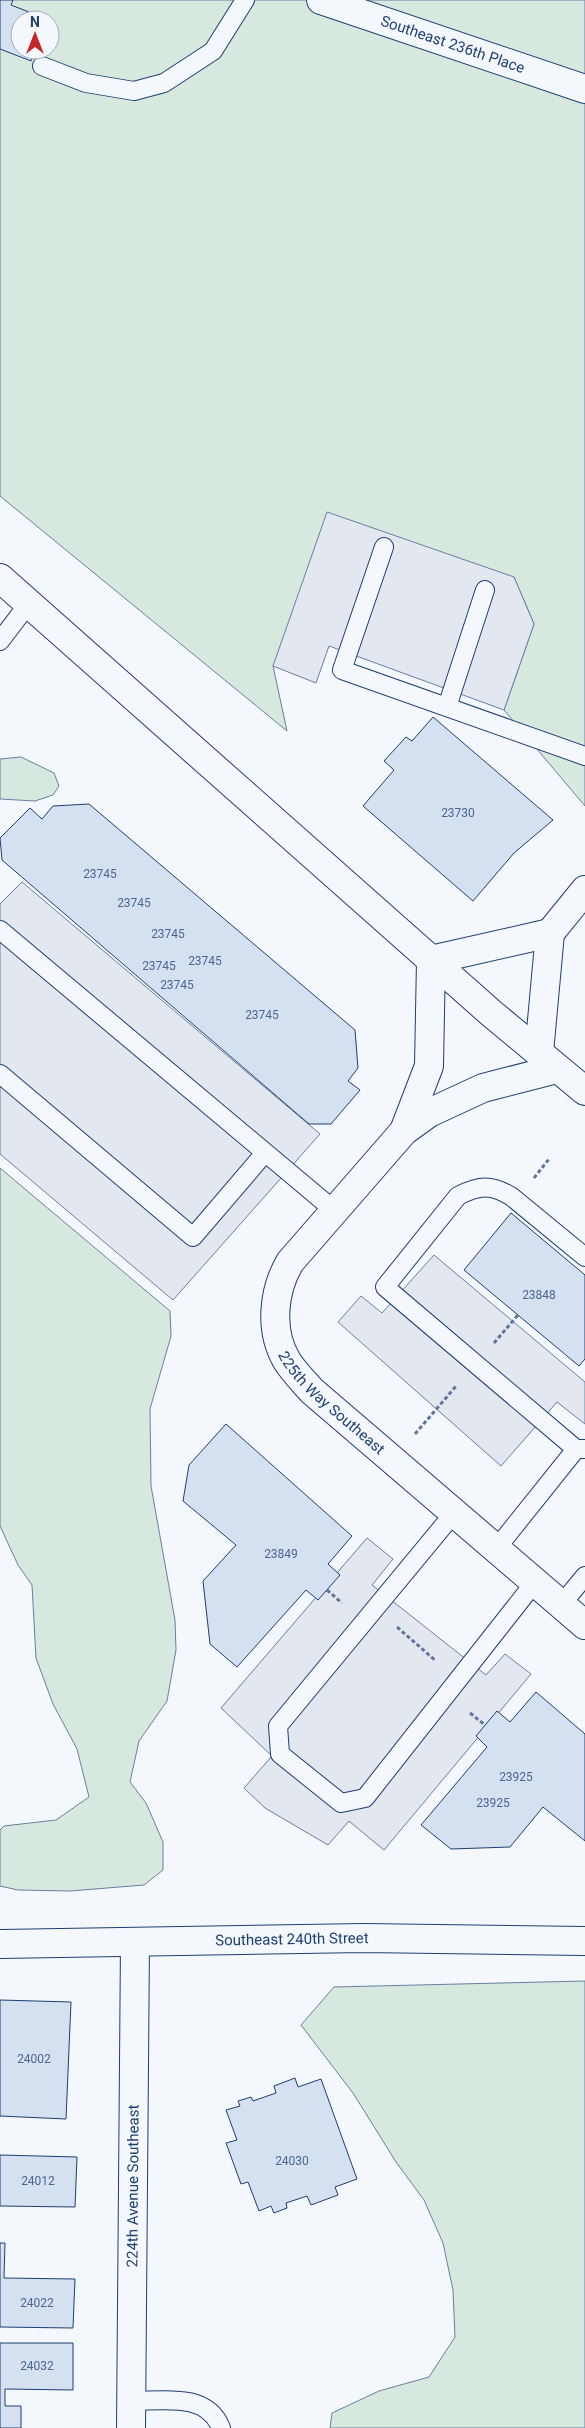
<svg xmlns="http://www.w3.org/2000/svg" width="585" height="2428" viewBox="0 0 585 2428" font-family="Roboto,sans-serif">
<rect width="100%" height="100%" fill="#f4f7fb"/>
<path fill="#d7e8df" stroke="#687fa3" fill-rule="evenodd" d="M0 0H585V806L504 710 534 624 514 577 273 666 287 731 0 496ZM20 20H50V50H20Z
M21 757 54 773 59 786 53 795 35 801 0 799V759Z
M0 1168 170 1311 171 1336 150 1409 151 1486 175 1620 176 1650 167 1701 139 1741 130 1782 146 1803 163 1842V1870L144 1885 70 1891 18 1890 0 1886V1830L4 1826 56 1820 89 1797 77 1749 53 1704 36 1658 32 1585 18 1565 0 1526Z
M585 1981V2428H330L332 2413 379 2391 429 2377 455 2337 453 2290 443 2243 424 2200 396 2162 353 2093 301 2025 334 1987Z"/>
<path fill="#e3e8f0" stroke="#687fa3" d="M327 512 514 577 534 624 504 710 329 646 316 683 273 666Z
M22 882 320 1134 173 1300 0 1154V904Z
M434 1255 585 1382V1424L557 1402 501 1466 338 1322 361 1296 382 1313Z
M367 1538 393 1559 372 1585 486 1675 505 1654 531 1674 384 1850 349 1821 328 1845 265 1808 244 1788 272 1756 221 1708Z"/>
<path fill="#d5e0f0" stroke="#1d3f73" d="M0 0H13L11 5 47 19 20 20V50H35L31 61 0 49Z
M433 717 553 820 514 853 473 901 363 806 394 770 384 761 406 737 412 741Z
M89 804 355 1030 358 1068 348 1081 360 1090 331 1124H309L2 860 0 838 30 808 42 819 53 806Z
M511 1213 585 1275V1359L579 1366 464 1270Z
M226 1424 352 1536 328 1564 340 1575 318 1600 306 1590 237 1667 210 1644 203 1581 236 1545 183 1501 189 1465Z
M536 1692 585 1734V1841L543 1807 510 1847 451 1849 421 1825 487 1747 476 1736 497 1711 510 1722Z
M0 2000 71 2002 66 2119 0 2116Z
M295 2078 298 2087 321 2079 357 2179 335 2187 338 2195 311 2205 307 2196 286 2203 287 2208 274 2213 271 2206 259 2211 248 2182 241 2184 226 2143 237 2140 226 2110 240 2106 238 2101 251 2097 253 2101 276 2093 274 2086Z
M0 2155 77 2157 75 2207 0 2206Z
M0 2243H5L4 2278 75 2279 73 2328 0 2327Z
M0 2343H73V2390L5 2389V2406H21V2428H0Z"/>
<g fill="none" stroke-linecap="round" stroke-linejoin="round">
<g stroke="#1d3f73" stroke-width="20">
<path id="lane" d="M42 66 86 83 134 91 164 83 213 51 245 0
M384 547 342 670 585 756
M0 641 29 603
M447 707 485 590
M0 930 335 1211
M0 1074 193 1237 264 1154
M585 1257 512 1197C492 1184 479 1185 458 1196L385 1287 576 1449H585
M454 1513 278 1726 280 1754 341 1803 365 1798 535 1582
M496 1549 576 1449
M561 1605 585 1576
M131 2401C164 2401 207 2392 221 2428"/>
</g>
<g stroke="#1d3f73" stroke-width="30">
<g id="street">
<path id="s1" d="M321 0 585 89"/>
<path d="M550 933 585 890"/>
<path d="M539 1053 550 933"/>
<path id="s2" d="M557 1069 483 1088 429 1113 404 1131 290 1262C273 1291 269 1331 287 1361 294 1372 304 1382 312 1391L585 1625"/>
<path d="M404 1131 429 1066 431 960 550 933"/>
<path id="s3" d="M0 1944 364 1938 585 1941"/>
<path id="s4" d="M131 2428 135 1942"/>
</g>
</g>
<g stroke="#1d3f73" stroke-width="30">
<path id="primary" d="M0 578 491 1013 585 1091"/>
</g>
<path stroke="#5e769c" stroke-width="3" stroke-dasharray="4 2.5" stroke-linecap="butt" d="M534 1178 549 1159
M494 1343 518 1315
M415 1434 457 1385
M327 1590 342 1603
M397 1627 436 1661
M470 1713 485 1725"/>
<use href="#lane" stroke="#f4f7fb" stroke-width="18"/>
<use href="#street" stroke="#f4f7fb" stroke-width="28"/>
<use href="#primary" stroke="#f4f7fb" stroke-width="28"/>
</g>
<g text-anchor="middle" dominant-baseline="central" stroke-width="4" stroke-linejoin="round" paint-order="stroke">
<g font-size="12" fill="#4b6792">
<text x="458" y="813">23730</text>
<text x="100" y="874">23745</text>
<text x="134" y="903">23745</text>
<text x="168" y="934">23745</text>
<text x="205" y="961">23745</text>
<text x="159" y="966">23745</text>
<text x="177" y="985">23745</text>
<text x="262" y="1015">23745</text>
<text x="539" y="1295">23848</text>
<text x="281" y="1554">23849</text>
<text x="516" y="1777">23925</text>
<text x="493" y="1803">23925</text>
<text x="34" y="2059">24002</text>
<text x="292" y="2161">24030</text>
<text x="38" y="2181">24012</text>
<text x="37" y="2303">24022</text>
<text x="37" y="2366">24032</text>
</g>
<g font-size="15" fill="#1d3f73" stroke="#f4f7fb">
<text stroke="none"><textPath href="#s1" startOffset="139">Southeast 236th Place</textPath></text>
<text stroke="none"><textPath href="#s2" startOffset="505">225th Way Southeast</textPath></text>
<text stroke="none"><textPath href="#s3" startOffset="292">Southeast 240th Street</textPath></text>
<text stroke="none"><textPath href="#s4" startOffset="242">224th Avenue Southeast</textPath></text>
</g>
</g>
<g transform="translate(35 35)"><circle r="24" fill="#f4f7fb" stroke="#9eadc5"/>
<path d="M0-4L9 19L0 12L-9 19Z" fill="#c62828"/>
<text y="-8" font-size="14" font-weight="bold" text-anchor="middle" fill="#1d3f73">N</text>
</g>
</svg>
